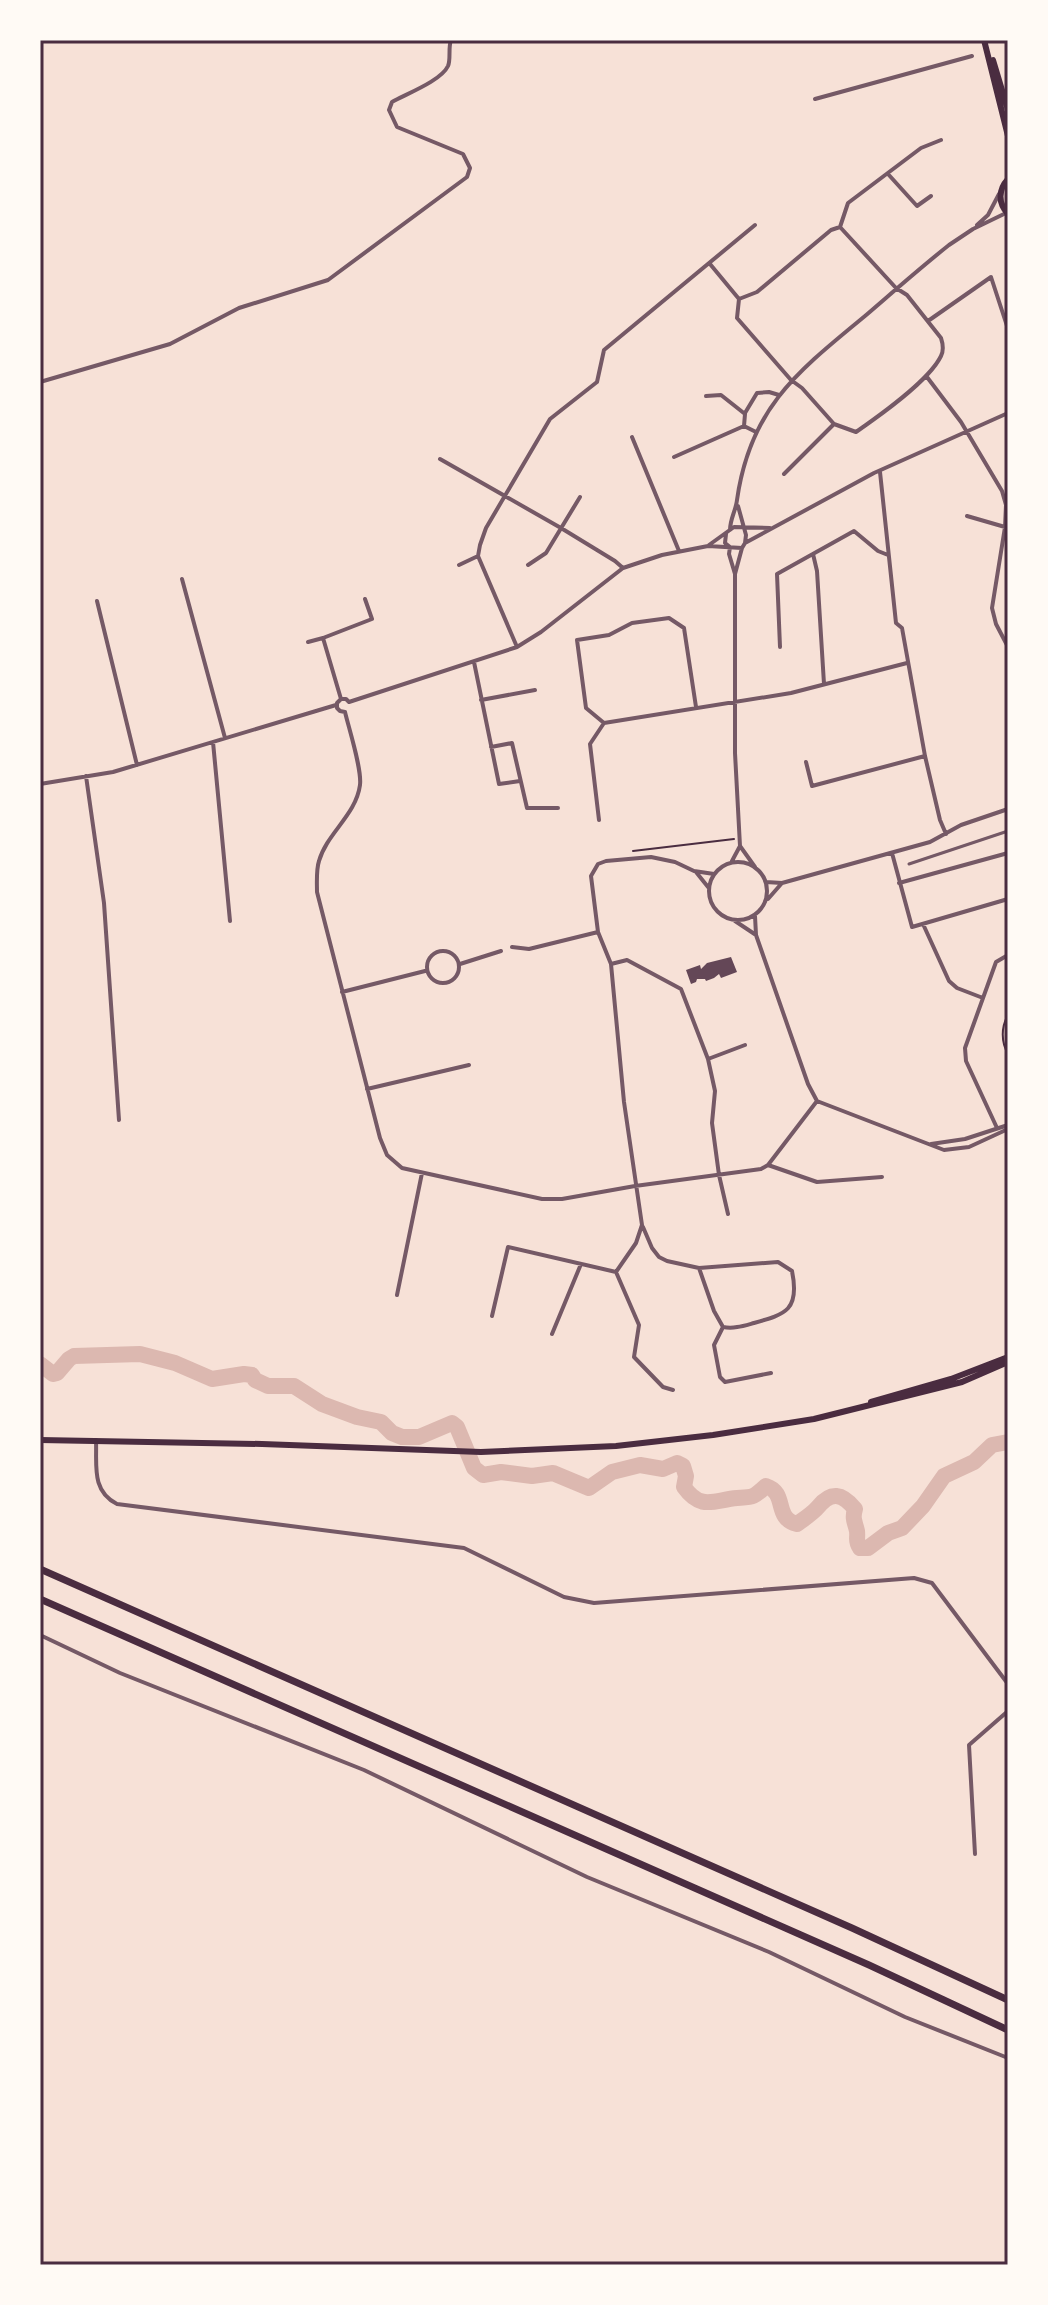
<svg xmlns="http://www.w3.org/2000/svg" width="1048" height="2305" viewBox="0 0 1048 2305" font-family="'Libre Baskerville',serif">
<rect width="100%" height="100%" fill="#f7e1d7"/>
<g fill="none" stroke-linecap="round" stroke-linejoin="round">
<path stroke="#dcb8b0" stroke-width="16" d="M40 1364 53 1374 57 1373 69 1359 74 1356 140 1354 175 1363 212 1379 244 1374 252 1375 255 1380 268 1386H294L322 1404 357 1417 381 1422 392 1433 402 1437H419L452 1423 457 1427 474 1468 483 1475 501 1472 532 1476 553 1473 589 1488 612 1472 640 1465 663 1469 677 1463 683 1466 686 1476 684 1487C701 1511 714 1500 737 1498 753 1497 753 1498 766 1486 788 1493 773 1518 797 1524 804 1519 813 1513 818 1507 831 1491 842 1493 855 1509 852 1519 855 1522 857 1531 858 1539 855 1541 860 1548H868L888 1533 902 1528 923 1506 944 1476 974 1462 992 1445 1008 1442"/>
</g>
<path fill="#644757" d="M731 957 737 972 721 978 719 974 714 978 706 981 705 979H697L696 982 691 984 686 970 700 965 701 969 707 963Z"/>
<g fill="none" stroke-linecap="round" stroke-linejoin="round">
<path stroke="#4a2c40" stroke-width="2" d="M633 851 734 839
M1008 1015C1001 1027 1001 1042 1008 1054"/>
<path stroke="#755966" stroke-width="3" d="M909 864 1008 831"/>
<path stroke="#755966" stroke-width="4" d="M815 99 972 56
M888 174 917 206 931 196
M977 225 988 215 999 194
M840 227 896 288 907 295 941 338C943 344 944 350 941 356 929 381 879 416 856 432L834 424 802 388 791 380 737 318 739 299 757 292 831 230Z
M840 227 848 203 921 148 941 140
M710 264 739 299
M928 321 991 277 1008 329
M927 377 961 422 1002 491 1006 505 1005 527 992 608 996 624 1008 647
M40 382 170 344 239 308 328 280 467 177 470 168 463 154 397 127 389 110 392 102C406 94 441 81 448 66 451 59 448 48 451 40
M706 396 721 395 745 414 744 426 756 432
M745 413 757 393 769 392 779 395
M632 437 679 551
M674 457 744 426
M440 459 561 528 615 561 623 568
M880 472 896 623 902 628 925 756 940 820 946 834
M784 474 834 424
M738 506 746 535 745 543
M967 516 1005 527
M730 530C730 519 736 510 737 500 750 408 797 372 865 316 893 292 920 268 949 245L973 229 1006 213
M726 534 725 543 730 547 729 554 735 574
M709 545 734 527 770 528
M813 554 817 571 824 684
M459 565 478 556
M528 565 546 553 580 497
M182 579 225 738
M97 601 137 765
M323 638 372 619 365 599
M308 642 323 638 341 699
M517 647 478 556 480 545 486 528 550 419 597 382 604 350 755 225
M780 647 777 574 854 531 878 551 888 555
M474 662 499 784 520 781
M341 699H346L349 702 517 647 541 632 623 568 662 555 708 546 742 548
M341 699 337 703V708L340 711 345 712
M481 700 535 690
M345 712C349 729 362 769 360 785 356 815 327 833 319 861 316 870 317 883 317 892L380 1138 387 1155 402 1168 542 1199H562L635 1186 761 1169 768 1165 817 1101
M604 723 791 693 907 663
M604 723 586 708 577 640 609 635 632 623 669 618 684 628 696 707
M213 742 230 921
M491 747 512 743 527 808H558
M806 762 812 786 925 756
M86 776 104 903 119 1120
M40 784 113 772 336 705
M599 820 590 744 604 723
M892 853 912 927 1008 899
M732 861 740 846
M709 891a29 29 0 1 1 58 0a29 29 0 1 1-58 0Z
M755 867 740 846 735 753V574L742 548 745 543 874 473 1008 413
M696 872 708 887
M766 882 782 883 930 842 961 825 1008 809
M899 883 1008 853
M768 899 782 883
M755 916 756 935 808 1084 817 1101 944 1150 969 1147 1008 1129
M735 921 756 935
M923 924 949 981 957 988 983 998
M512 947 529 949 598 932
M427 967a16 16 0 1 1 32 0a16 16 0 1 1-32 0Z
M460 964 501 951
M611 964 627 960 681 989 708 1059 715 1091 712 1123 719 1175 728 1214
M342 992 425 971
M708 1059 745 1045
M367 1089 469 1065
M997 1128 966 1061 965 1048 996 962 1008 955
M931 1144 965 1139 1008 1125
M768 1165 817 1182 882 1177
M643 1227 652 1248 659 1257 667 1261 699 1268 778 1262 792 1271C800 1310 786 1314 754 1323 743 1326 734 1329 723 1327L714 1311 699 1268
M616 1272 639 1325 634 1357 663 1387 673 1390
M397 1295 422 1173
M492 1316 508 1247 616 1272 636 1243 642 1225 624 1102 611 964 598 932 591 876 598 864 606 861 651 857 675 862 694 871 714 874
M723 1327 714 1345 720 1377 725 1382 771 1373
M552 1334 581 1264
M96 1440C97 1465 91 1491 117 1504L464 1548 564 1597 594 1603 914 1578 932 1583 1008 1684
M40 1635 120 1673 364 1770 587 1877 769 1952 905 2017 1008 2058
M975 1854 969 1745 1008 1711"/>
<path stroke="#4a2c40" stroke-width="6" d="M984 40 1008 136
M993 60 1008 110
M1008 179C998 190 998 203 1008 214
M871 1402 951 1379 1008 1357
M40 1440 262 1444 481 1452 616 1446 713 1435 814 1419 962 1382 1008 1362"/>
<path stroke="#4a2c40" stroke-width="7" d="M40 1569 852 1928 1008 2000
M40 1599 869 1965 1008 2030"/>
</g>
<rect width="1048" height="2305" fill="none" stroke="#fffaf5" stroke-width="84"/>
<rect x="42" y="42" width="964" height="2221" fill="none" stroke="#4a2c40" stroke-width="3"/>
</svg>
